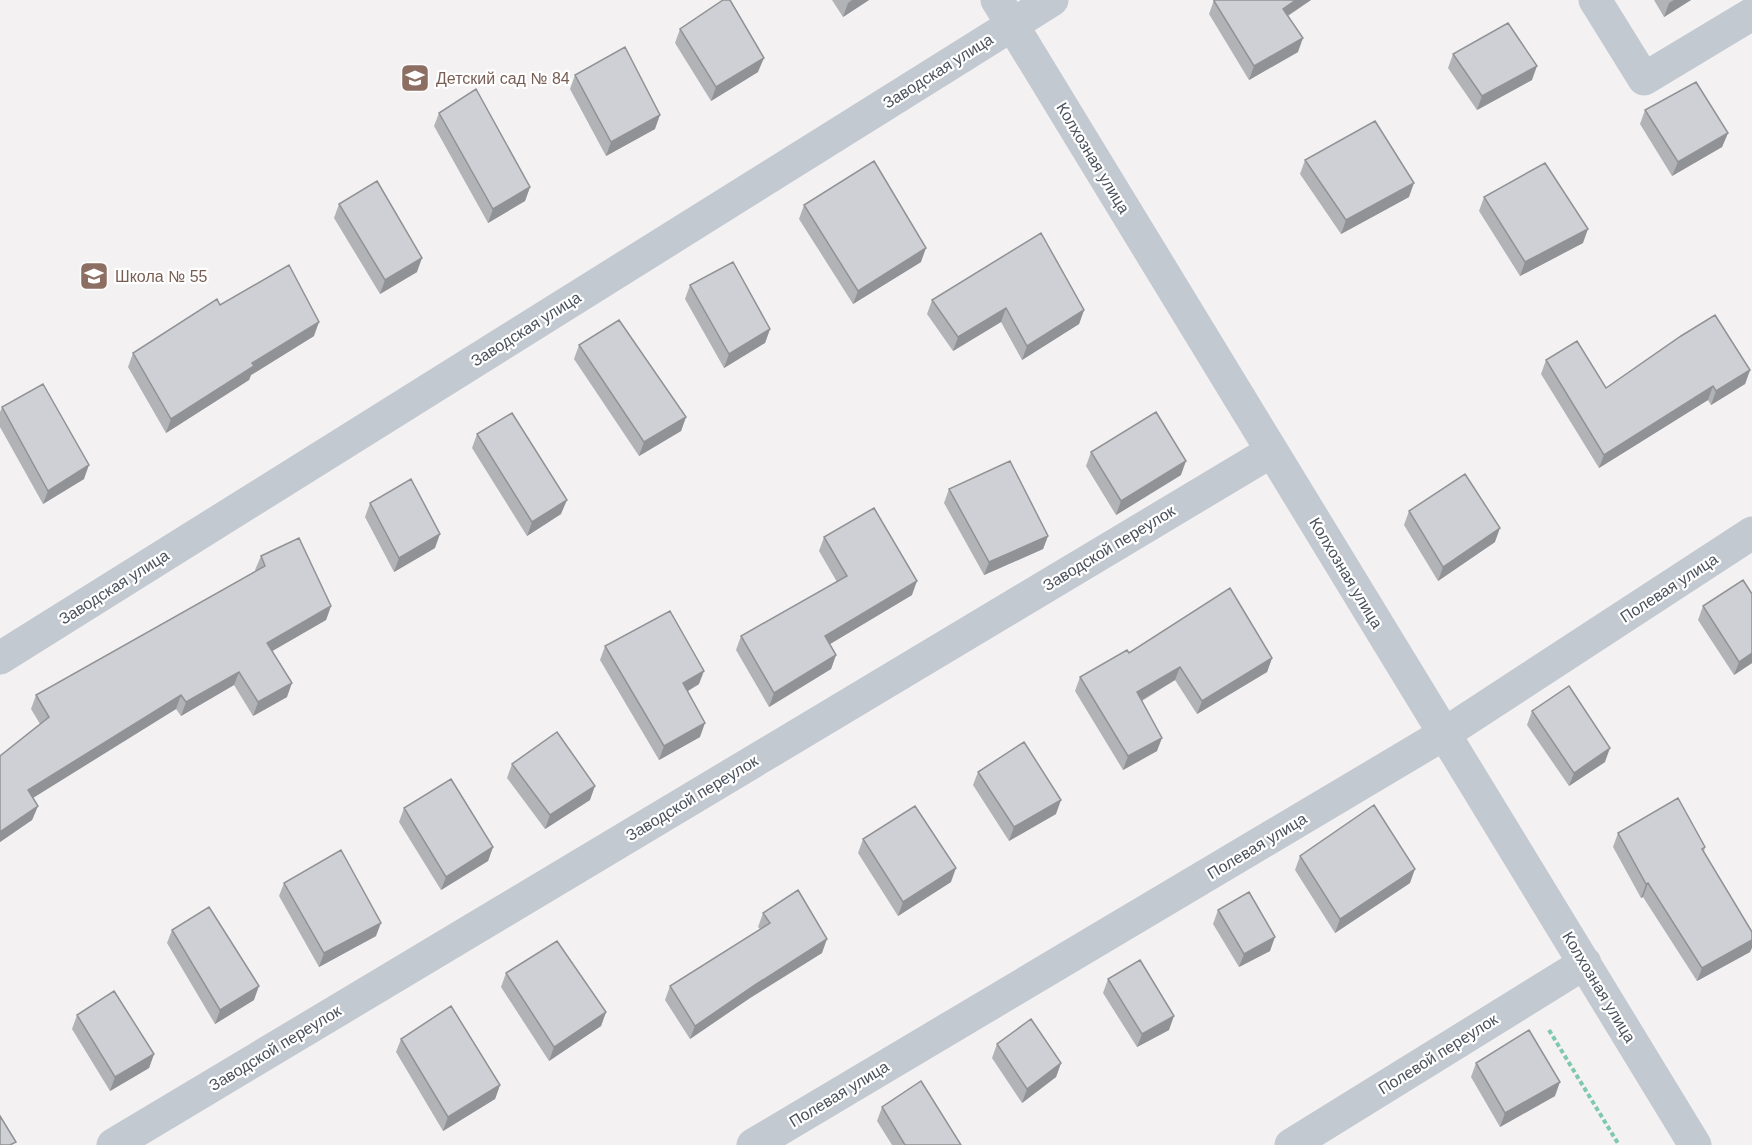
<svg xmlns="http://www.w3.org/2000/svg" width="1752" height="1145" viewBox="0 0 1752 1145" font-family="Helvetica,sans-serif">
<rect width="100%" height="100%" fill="#f3f1f1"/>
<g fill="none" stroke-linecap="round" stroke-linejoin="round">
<path stroke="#7ec8ac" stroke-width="4" stroke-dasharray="4.5 3" stroke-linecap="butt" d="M1549 1030 1619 1145"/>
<path stroke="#c3c9d1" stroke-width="33" d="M997 0 1695 1145
M1595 0 1644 79 1752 14
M0 658 1052 0
M113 1145 1272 451
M753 1145 1444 734 1752 533
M1291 1145 1585 963"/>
</g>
<path fill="#b1b3b7" d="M832 0H869L843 17Z
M1214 0H1311L1288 16 1298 52 1249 80 1209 14Z
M1654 0H1691L1664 17Z
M680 29 758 72 711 101 675 43Z
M1453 54 1532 80 1477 110 1448 68Z
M575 75 655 129 606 156 570 89Z
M1645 110 1728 133 1722 147 1672 176 1640 124Z
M439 113 530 187 525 201 488 223 434 126Z
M1305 160 1409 197 1341 234 1300 174Z
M1484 197 1583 243 1520 276 1479 211Z
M339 204 417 272 380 294 334 218Z
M804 205 921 262 853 304 799 219Z
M690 285 770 329 765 343 724 368 685 299Z
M932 300 1084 310 1079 324 1022 360 1001 322 953 351 927 314Z
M220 305 314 336 251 375 249 380 166 433 128 367 133 353Z
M579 345 686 417 681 431 639 456 574 359Z
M1546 360 1606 388 1750 370 1745 384 1711 405 1708 400 1599 468 1541 374Z
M2 407 84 479 43 504 0 427V412Z
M477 434 561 514 527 536 472 448Z
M1091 452 1181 475 1116 515 1086 466Z
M949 489 1048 536 1043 549 984 575 944 503Z
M370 503 435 548 394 572 365 517Z
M1409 511 1495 542 1438 581 1404 525Z
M824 537 912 595 830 644 836 655 831 669 769 707 736 650 741 636 837 582 819 551Z
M261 556 331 606 326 620 272 651 287 697 253 716 234 685 181 716 176 709 33 798 38 806 32 820 0 842V756L40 724 31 709 36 695 256 571 255 570Z
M1752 594V663L1734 675 1698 620 1703 606Z
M605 646 699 684 688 691 700 737 659 760 600 660Z
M1129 653 1272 658 1267 672 1197 714 1175 680 1142 701 1157 751 1123 770 1075 691 1080 677Z
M1532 711 1605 762 1569 786 1527 725Z
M512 764 590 800 545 829 507 778Z
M978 772 1056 814 1009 841 973 785Z
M404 808 493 847 488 861 441 890 399 822Z
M1618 833 1705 847 1704 852 1750 952 1697 981 1643 897 1641 898 1613 847Z
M863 839 951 882 898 916 858 853Z
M1300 856 1410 883 1335 933 1295 870Z
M284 883 376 936 319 967 279 896Z
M1218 910 1270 951 1239 967 1213 924Z
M763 913 822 953 750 998 690 1039 665 1000 670 986 760 929 758 927Z
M172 930 254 1000 215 1024 167 943Z
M506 973 606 1012 601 1026 549 1061 501 987Z
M1108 979 1169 1030 1137 1047 1103 993Z
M77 1015 154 1054 149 1068 110 1091 72 1029Z
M401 1039 500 1085 495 1099 443 1131 396 1052Z
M997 1044 1061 1063 1056 1077 1022 1103 992 1058Z
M1476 1063 1555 1096 1500 1127 1471 1077Z
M882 1107 961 1145H892L877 1121Z"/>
<path fill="#909295" d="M852 0H869L843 17 848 3Z
M1296 0H1311L1278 22 1283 9Z
M1674 0H1691L1664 17 1669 3Z
M1303 38 1298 52 1249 80 1254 66Z
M764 58 758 72 711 101 716 87Z
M1537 66 1532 80 1477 110 1482 96Z
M660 115 655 129 606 156 611 142Z
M1728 133 1722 147 1672 176 1678 162Z
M1414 183 1409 197 1341 234 1346 220Z
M530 187 525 201 488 223 493 209Z
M1588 229 1583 243 1520 276 1525 262Z
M926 248 921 262 853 304 858 291Z
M422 258 417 272 380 294 385 280Z
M1006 308 1001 322 953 351 958 337Z
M1084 310 1079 324 1022 360 1027 346Z
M319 322 314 336 251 375 249 380 166 433 171 419 252 363Z
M770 329 765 343 724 368 729 354Z
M1750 370 1745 384 1711 405 1716 391Z
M1713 386 1708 400 1599 468 1604 455Z
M686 417 681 431 639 456 644 442Z
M1186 461 1181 475 1116 515 1121 501Z
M89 465 84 479 43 504 48 491Z
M567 500 561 514 527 536 532 522Z
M1500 528 1495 542 1438 581 1443 567Z
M440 534 435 548 394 572 399 558Z
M1048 536 1043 549 984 575 989 562Z
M917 581 912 595 820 650 825 636Z
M331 606 326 620 262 657 267 643Z
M1752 653V663L1734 675 1739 662Z
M836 655 831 669 769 707 774 693Z
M1272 658 1267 672 1197 714 1202 701Z
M1180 667 1175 680 1132 706 1137 692Z
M704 671 699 684 678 697 683 683Z
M239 672 234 685 181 716 186 702Z
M292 683 287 697 253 716 258 702Z
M181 695 176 709 23 804 28 790Z
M705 723 700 737 659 760 664 746Z
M1162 738 1157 751 1123 770 1128 756Z
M1610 748 1605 762 1569 786 1574 773Z
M595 786 590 800 545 829 550 815Z
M1061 800 1056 814 1009 841 1014 827Z
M38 806 32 820 0 842V832Z
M493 847 488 861 441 890 446 877Z
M956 868 951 882 898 916 903 902Z
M1415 869 1410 883 1335 933 1340 919Z
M1648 883 1643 897 1641 898 1646 884Z
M381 923 376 936 319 967 324 953Z
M1275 937 1270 951 1239 967 1244 954Z
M827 939 822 953 750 998 690 1039 695 1026 755 985Z
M1752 940V948L1750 952 1697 981 1702 968Z
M259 986 254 1000 215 1024 220 1010Z
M606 1012 601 1026 549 1061 554 1047Z
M1174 1016 1169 1030 1137 1047 1142 1034Z
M154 1054 149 1068 110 1091 115 1077Z
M1061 1063 1056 1077 1022 1103 1027 1089Z
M1560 1082 1555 1096 1500 1127 1505 1113Z
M500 1085 495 1099 443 1131 448 1117Z"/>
<path fill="#ced0d5" stroke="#909295" stroke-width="1.5" d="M723 0H730L764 58 716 87 680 29Z
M1214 0H1296L1283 9 1303 38 1254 66 1214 1Z
M1508 23 1537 66 1482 96 1453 54Z
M625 47 660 115 611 142 575 75Z
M1696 82 1728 133 1678 162 1645 110Z
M476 89 530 187 493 209 439 113Z
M1375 121 1414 183 1346 220 1305 160Z
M874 161 926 248 858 291 804 205Z
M1545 163 1588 229 1525 262 1484 197Z
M377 181 422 258 385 280 339 204Z
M1041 233 1084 310 1027 346 1006 308 958 337 932 300Z
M733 262 770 329 729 354 690 285Z
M289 265 319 322 252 363 254 366 171 419 133 353 217 299 220 305Z
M1715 315 1750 370 1716 391 1713 386 1604 455 1546 360 1577 341 1606 388 1681 336Z
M619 320 686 417 644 442 579 345Z
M43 384 89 465 48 491 2 407Z
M1156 412 1186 461 1121 501 1091 452Z
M512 413 567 500 532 522 477 434Z
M1010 461 1048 536 989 562 949 489Z
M1465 474 1500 528 1443 567 1409 511Z
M411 479 440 534 399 558 370 503Z
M874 508 917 581 825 636 836 655 774 693 741 636 847 576 824 537Z
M299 538 331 606 267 643 292 683 258 702 239 672 186 702 181 695 28 790 38 806 0 832V756L49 717 36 695 265 566 261 556Z
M1743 580 1752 594V653L1739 662 1703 606Z
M1230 588 1272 658 1202 701 1180 667 1137 692 1162 738 1128 756 1080 677 1127 650 1129 653Z
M670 611 704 671 683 683 705 723 664 746 605 646Z
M1569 686 1610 748 1574 773 1532 711Z
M557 732 595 786 550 815 512 764Z
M1024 742 1061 800 1014 827 978 772Z
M451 779 493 847 446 877 404 808Z
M1678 798 1705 847 1702 849 1752 932V940L1702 968 1648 883 1646 884 1618 833Z
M1374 805 1415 869 1340 919 1300 856Z
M915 806 956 868 903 902 863 839Z
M341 850 381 923 324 953 284 883Z
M798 890 827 939 755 985 695 1026 670 986 770 923 763 913Z
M1249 892 1275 937 1244 954 1218 910Z
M209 907 259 986 220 1010 172 930Z
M557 941 606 1012 554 1047 506 973Z
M1140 960 1174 1016 1142 1034 1108 979Z
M114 991 154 1054 115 1077 77 1015Z
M451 1006 500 1085 448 1117 401 1039Z
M1031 1019 1061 1063 1027 1089 997 1044Z
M1529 1030 1560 1082 1505 1113 1476 1063Z
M921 1081 961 1145H905L882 1107Z
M0 1116 16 1142 10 1145H0Z"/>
<defs>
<g id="school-square" transform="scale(1.5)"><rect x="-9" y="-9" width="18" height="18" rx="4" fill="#8d6e63" stroke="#fff"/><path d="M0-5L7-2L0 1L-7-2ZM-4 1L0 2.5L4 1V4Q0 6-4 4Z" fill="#fff"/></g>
</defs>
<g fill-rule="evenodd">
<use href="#school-square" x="415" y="78"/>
<use href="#school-square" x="94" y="276"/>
</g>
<g text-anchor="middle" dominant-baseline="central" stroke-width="4.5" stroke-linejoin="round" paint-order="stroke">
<g font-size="16" fill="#4a525d" stroke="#fff">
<text transform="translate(938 71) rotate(-32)">Заводская улица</text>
<text transform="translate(1093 158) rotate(59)">Колхозная улица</text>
<text transform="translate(526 329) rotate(-32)">Заводская улица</text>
<text transform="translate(1109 548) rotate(-31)">Заводской переулок</text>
<text transform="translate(1346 573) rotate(59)">Колхозная улица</text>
<text transform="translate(114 587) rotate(-32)">Заводская улица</text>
<text transform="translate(1669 588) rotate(-33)">Полевая улица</text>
<text transform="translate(692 798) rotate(-31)">Заводской переулок</text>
<text transform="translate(1257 846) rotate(-31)">Полевая улица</text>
<text transform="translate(1599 987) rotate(59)">Колхозная улица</text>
<text transform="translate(275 1048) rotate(-31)">Заводской переулок</text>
<text transform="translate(1438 1054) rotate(-32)">Полевой переулок</text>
<text transform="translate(839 1094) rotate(-31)">Полевая улица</text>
</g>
<g font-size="16" fill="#785e54" stroke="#fff" text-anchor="start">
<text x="436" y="78">Детский сад № 84</text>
<text x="115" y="276">Школа № 55</text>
</g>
</g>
</svg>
